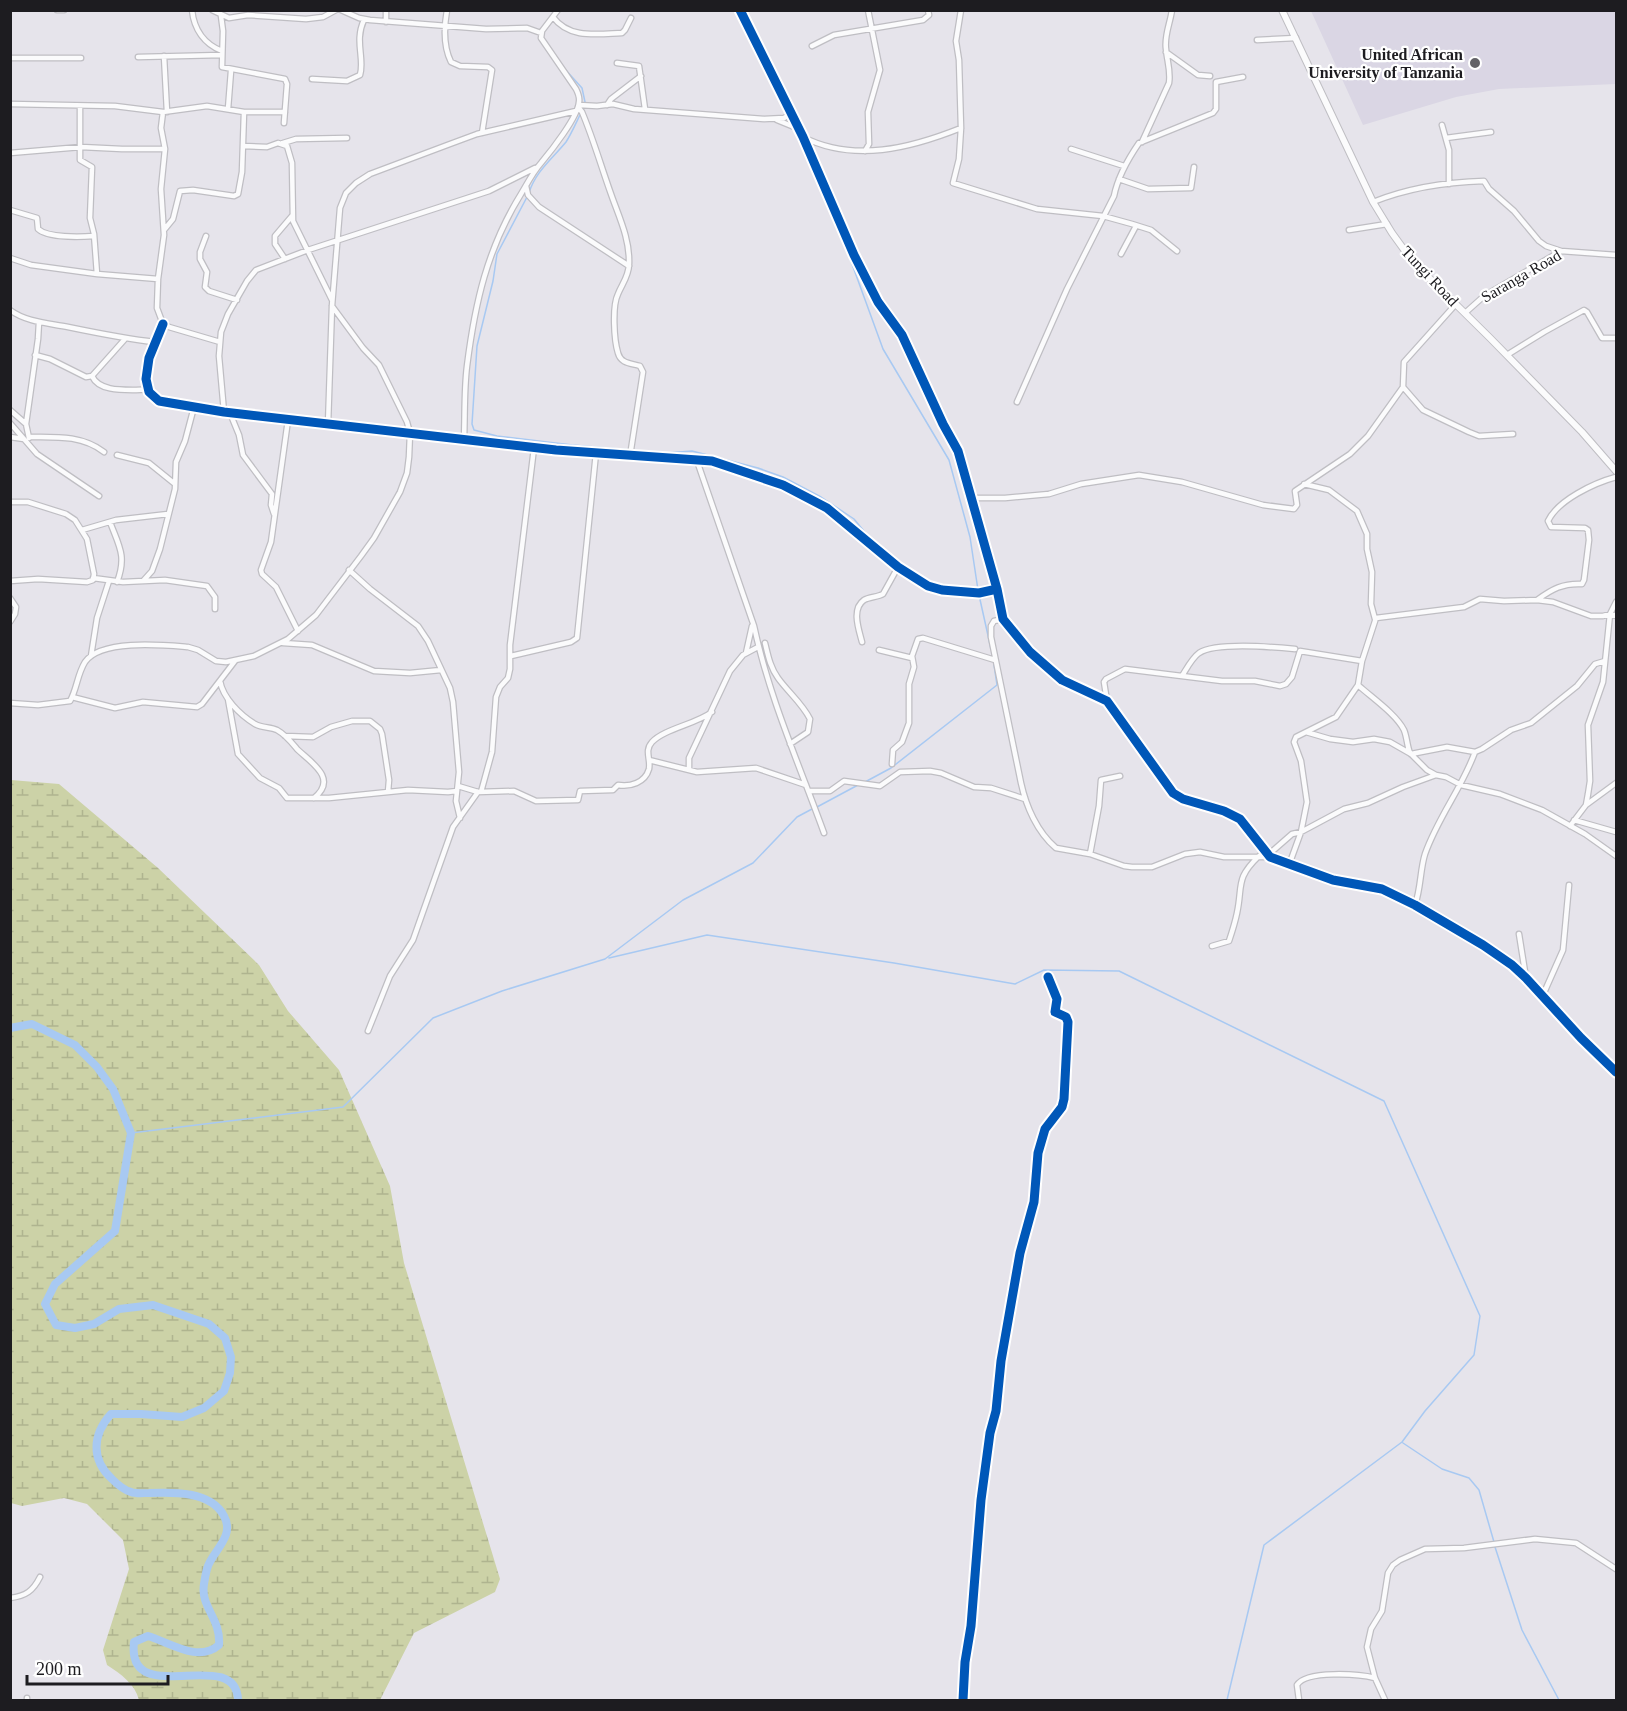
<svg xmlns="http://www.w3.org/2000/svg" width="1627" height="1711" viewBox="0 0 1627 1711" font-family="'Times New Roman',serif">
<defs>
<pattern id="wetland-marsh" width="20" height="14" patternUnits="userSpaceOnUse" patternTransform="scale(1.5)"><rect width="20" height="14" fill="#ccd2a7"/><path d="M1 5h8M5 5V1M11 12h8M15 12V8" fill="none" stroke="#afb48f"/></pattern>
</defs>
<rect width="100%" height="100%" fill="#e6e4eb"/>
<path fill="#dad6e4" d="M1311 11H1616V84L1499 89 1456 97 1363 125Z"/>
<path fill="url(#wetland-marsh)" d="M11 780 59 784 158 868 259 965 288 1011 339 1070 390 1186 404 1263 500 1579 495 1592 414 1633 380 1700H139C135 1684 121 1674 107 1665L103 1650 129 1569 123 1540 87 1504 64 1498 22 1506 11 1503Z"/>
<g fill="none" stroke-linecap="round" stroke-linejoin="round">
<path stroke="#a8c9f2" stroke-width="1.5" d="M736 10 746 28
M764 65 790 123
M563 67 582 88 585 102
M794 130 805 149 852 264 883 349 949 460 970 537 978 590
M529 193C535 172 553 158 566 142 573 131 578 118 584 107
M527 197 497 254 493 281 477 346 472 424 474 430 497 436 572 445 666 453 692 451 758 468 783 477 821 497 854 519 877 547
M979 595 991 649
M865 782 891 768 997 685 994 665
M817 807 858 785
M609 958 707 935 894 963 1015 984 1044 970 1119 971 1384 1101 1480 1316 1474 1355 1425 1411 1402 1442 1264 1545 1227 1700
M131 1133 343 1107 433 1018 502 991 605 959 683 900 753 863 797 817 812 809
M1403 1443 1442 1469 1469 1478 1479 1490 1494 1542
M1495 1547 1522 1630 1559 1700"/>
<path stroke="#a8c9f2" stroke-width="8" d="M10 1028 32 1024 75 1045 97 1067 113 1089 131 1133 115 1231 55 1284 45 1304 56 1325 75 1328 94 1324 119 1309 153 1305 209 1324 225 1338 231 1357 230 1373 224 1391 204 1408 182 1417 141 1414H111C92 1435 91 1460 112 1479 117 1484 123 1490 131 1492 136 1494 143 1493 149 1493 173 1492 211 1491 224 1516 235 1536 214 1550 208 1566 206 1571 205 1578 204 1584 200 1607 221 1618 219 1645 198 1663 171 1643 148 1636L134 1642C126 1711 236 1644 238 1700"/>
<g stroke="#bfbec3" stroke-width="7">
<path id="street" d="M57 10H64
M192 10C194 29 204 44 222 51
M212 10 229 18 248 15 306 19 323 17 336 10
M341 10 359 18 370 20 486 29 527 28 541 33
M386 10V22
M447 10C444 27 443 46 451 62L460 66 488 67 492 70 482 133
M961 10 956 41 959 60 961 128 959 159 953 183 1037 209 1103 216 1132 224 1151 230 1177 251
M221 16 223 31 222 67 285 79 287 84 284 123
M553 17C569 39 597 34 622 33L625 30 631 18
M1257 40 1296 38
M812 46 834 35 923 20 929 15 928 10
M1166 52 1198 75 1210 76
M164 56 167 112
M138 57 222 55
M10 58H81
M617 63 639 66 645 109
M312 79 347 81 360 75C365 59 354 41 364 20
M10 104 115 106 163 112 207 106 244 112H285
M579 105 597 106 613 104 634 109 764 119 784 118 791 114
M607 105 611 99 641 76
M80 106V160L92 167 90 218 94 234 97 274 158 279
M578 107 582 112C593 138 601 166 611 194 619 217 630 239 629 264 629 276 622 284 618 294 612 306 614 340 618 353 621 364 631 363 640 366L643 372 630 456
M228 109 231 71
M163 112 161 128 165 149 161 189 164 235 158 279 157 308 163 324 169 327 220 342
M777 120 799 129
M1442 125 1449 150V184
M803 137C854 163 911 148 961 128
M1446 138 1491 132
M1142 142 1169 83C1171 71 1167 61 1166 49 1164 36 1170 24 1172 10
M283 143 296 139 347 138
M243 146 267 147 278 143 287 146 292 163 293 221 332 300
M1071 149 1124 166
M865 151 869 144 868 112 880 70 868 10
M10 153 81 147 122 149H165
M1119 179 1148 189 1191 188 1194 167
M526 186 528 195 539 207 629 266
M1373 202C1408 188 1446 182 1484 181L1489 189 1514 211 1539 241 1546 246 1561 251
M10 210 37 218 38 229C48 238 80 237 94 236
M164 230 173 219 180 191 193 190 234 196 238 194 242 172 244 112
M1349 230 1387 224
M206 236 200 252V259L207 272 205 287 209 291 237 300
M1121 254 1136 226
M10 258 31 265 97 274
M285 259 275 244V236L292 216
M1456 304 1404 362 1403 387 1423 410 1469 432 1479 436 1513 434
M10 310C26 322 48 323 68 327 97 333 126 339 155 342
M1465 313 1484 296 1561 251 1616 255
M163 324 149 358 146 379 149 392 159 401 224 412 556 450 712 461 783 485 827 508 898 567 928 586 942 590 979 593 997 589
M35 355 50 359 86 377 92 376 125 339
M1507 355 1544 332 1584 310 1587 312 1602 338H1616
M92 376C100 394 131 389 148 390
M1017 402 1067 289 1114 196C1118 176 1128 159 1139 143L1213 113 1216 109V82L1243 77
M10 410 26 424 29 438
M224 412 219 356 221 332 228 314 247 281 256 270 308 250 489 191 535 168
M230 413 239 435 243 455 272 494 271 505 274 514
M288 420 271 542 261 570 262 574 276 587 298 631
M10 423 37 454 99 496
M26 424 38 339 39 322
M328 425 332 306 340 208 346 193 356 183 370 174 450 144 477 134 576 111
M10 437 24 439
M29 437C56 437 82 435 104 452
M464 439C465 415 464 390 467 366 475 303 487 249 521 194 527 184 533 172 541 163 551 151 578 117 579 102 580 97 578 93 576 89L541 38 542 31 558 10
M117 455 149 463 175 484
M696 458 754 626C769 697 799 764 824 833
M1304 484 1329 490 1357 511 1367 534V549L1372 572 1371 604 1375 619
M972 498H1005L1049 494 1081 484 1139 475 1182 482 1263 505 1294 509 1297 505 1295 491 1350 454 1368 436 1403 387
M10 502H28L66 514 75 520 87 539 94 574 93 580 87 582 38 579 10 581
M110 522C119 546 127 556 117 582
M82 530 116 520 168 514
M349 570 370 589 418 626 428 641 450 688 453 702 459 772 456 801 460 818
M93 578 123 582 165 580 207 586 215 597V609
M143 581 152 571 160 549 175 489 176 462 185 441 194 407
M10 598 16 607 15 614 10 622
M1537 600C1552 589 1563 583 1582 584L1584 580 1589 540 1588 530 1585 528 1551 527 1548 521C1558 500 1594 483 1616 477
M1003 619 994 621 991 626V637L1021 783C1026 806 1037 832 1056 848L1090 854 1124 866 1132 867H1152L1185 854 1200 852 1224 857H1270
M862 642C859 630 851 609 864 600 869 597 878 597 883 594L898 567
M283 643 312 645 374 671 410 673 441 670
M765 643C768 655 770 667 778 678 788 692 802 703 810 719L808 732 790 744
M879 650 912 658
M746 653 752 626
M91 656 97 618 109 581
M511 656 571 642 577 638 596 453
M1182 676C1187 668 1192 658 1199 653 1216 642 1274 647 1295 649
M220 681C223 698 240 715 255 724 262 728 270 727 277 730 286 735 292 743 298 750 312 763 338 779 314 798
M72 697 115 708 143 702 197 707 202 704 235 661
M228 699 238 754 260 778 279 788 287 798H329L408 790 448 792 457 791
M1107 701 1104 682 1106 679 1125 669 1222 681H1255L1280 686 1286 684 1292 677 1300 651 1362 661
M10 703 38 705 70 701C77 689 77 675 85 662 101 639 163 645 188 647L198 650 216 661 226 662 254 656 288 639 316 615 361 556 374 538 400 492 407 473 409 457 410 433 407 422 379 365 363 348 332 306
M1306 732 1330 739 1353 742 1374 739 1390 742 1411 754 1427 770 1436 775 1446 777 1461 785 1500 794 1542 810 1585 834 1616 856
M285 736 313 737 331 727 352 721H370L380 729 382 734 389 780 388 792
M1410 753C1407 746 1407 737 1404 730 1396 714 1371 697 1358 685L1362 661 1376 618 1464 607 1480 599 1504 601 1537 600 1553 602 1591 616H1603L1610 614 1616 616
M1411 754 1447 747 1475 752 1482 749 1511 730 1531 723 1577 686 1595 664 1605 661
M649 760 697 772 756 768 806 785
M892 764 893 750 902 742 909 723V684L914 667 912 656 918 639 923 638 995 660
M689 770V758L730 671 743 655 758 647
M458 786 478 792 514 791 536 801 578 800 580 791 613 790 618 785C630 787 645 783 649 769 651 759 644 751 652 742 664 729 696 724 712 712
M809 791H830L844 781 880 786 900 772 930 771 941 773 974 787 991 788 1025 799
M481 792 492 752 496 697 500 687 508 678 510 669V645L534 448
M1586 805 1616 783
M1574 820 1616 832
M1570 826 1586 805 1588 794 1590 781 1588 725 1603 682 1610 614 1616 602
M1090 854 1099 806 1101 780 1120 776
M1268 855 1292 834 1301 832 1344 809 1368 803 1403 787 1436 775
M1289 865 1301 832 1307 802 1301 761 1294 742 1296 737 1336 717 1358 685
M1415 905C1421 888 1420 870 1425 854 1438 817 1462 788 1475 752
M1519 934 1526 978
M1212 946 1229 941C1232 932 1235 923 1237 913 1243 885 1235 879 1259 856
M1543 995 1563 950 1569 885
M368 1031 390 976 413 940 453 827 478 792
M10 1598C26 1596 33 1591 40 1577
M27 1698V1700
M963 1700 965 1662 971 1626 981 1500 990 1433 996 1411 1001 1361 1020 1253 1034 1202 1038 1153 1045 1129 1062 1107 1064 1099 1068 1022 1066 1017 1055 1012 1057 999 1048 977
M1299 1700 1297 1685C1306 1670 1359 1674 1375 1678
M1385 1700 1375 1678 1367 1647 1371 1629 1382 1611 1388 1573 1393 1565 1400 1560 1425 1549 1464 1548 1535 1539 1576 1543 1616 1569"/>
</g>
<g stroke="#bfbec3" stroke-width="8">
<path id="secondary" d="M740 10 803 137 854 255 878 302 902 335 943 424 958 451 997 589 1003 619 1030 652 1062 680 1107 701 1173 793 1183 799 1224 811 1240 819 1270 857 1333 880 1382 889 1415 905 1483 945 1512 965 1526 978 1581 1038 1616 1072
M1282 10 1373 202 1392 233 1413 262 1490 338 1582 432 1616 471"/>
</g>
<use href="#street" stroke="#fbfbfc" stroke-width="4.5"/>
<use href="#secondary" stroke="#fbfbfc" stroke-width="6"/>
<g stroke="#fff" stroke-width="13">
<path id="cycleway" d="M740 10 803 137 854 255 878 302 902 335 943 424 958 451 997 589 1003 619 1030 652 1062 680 1107 701 1173 793 1183 799 1224 811 1240 819 1270 857 1333 880 1382 889 1415 905 1483 945 1512 965 1526 978 1581 1038 1616 1072
M163 324 149 358 146 379 149 392 159 401 224 412 556 450 712 461 783 485 827 508 898 567 928 586 942 590 979 593 997 589
M963 1700 965 1662 971 1626 981 1500 990 1433 996 1411 1001 1361 1020 1253 1034 1202 1038 1153 1045 1129 1062 1107 1064 1099 1068 1022 1066 1017 1055 1012 1057 999 1048 977"/>
</g>
<use href="#cycleway" stroke="#0057b8" stroke-width="9"/>
</g>
<circle fill="#636267" stroke="#fff" stroke-width="2" cx="1475" cy="63" r="6"/>
<g text-anchor="middle" dominant-baseline="central" stroke-width="4.5" stroke-linejoin="round" paint-order="stroke">
<g font-size="16" font-weight="bold" fill="#1d1c20" stroke="#fff" text-anchor="end">
<text x="1463" y="54">United African<tspan x="1463" dy="18">University of Tanzania</tspan></text>
</g>
<g font-size="16" fill="#1d1c20" stroke="#fff">
<text transform="translate(1430 276) rotate(47)">Tungi Road</text>
<text transform="translate(1521 276) rotate(-30)">Saranga Road</text>
</g>
</g>
<rect width="1627" height="1711" fill="none" stroke="#1d1c20" stroke-width="24"/>
<path d="M27 1675v9h141v-9" fill="none" stroke="#1d1c20" stroke-width="3"/>
<text x="36" y="1675" font-size="18" fill="#1d1c20" stroke="#ffffff" stroke-width="4.5" paint-order="stroke">200 m</text>
</svg>
